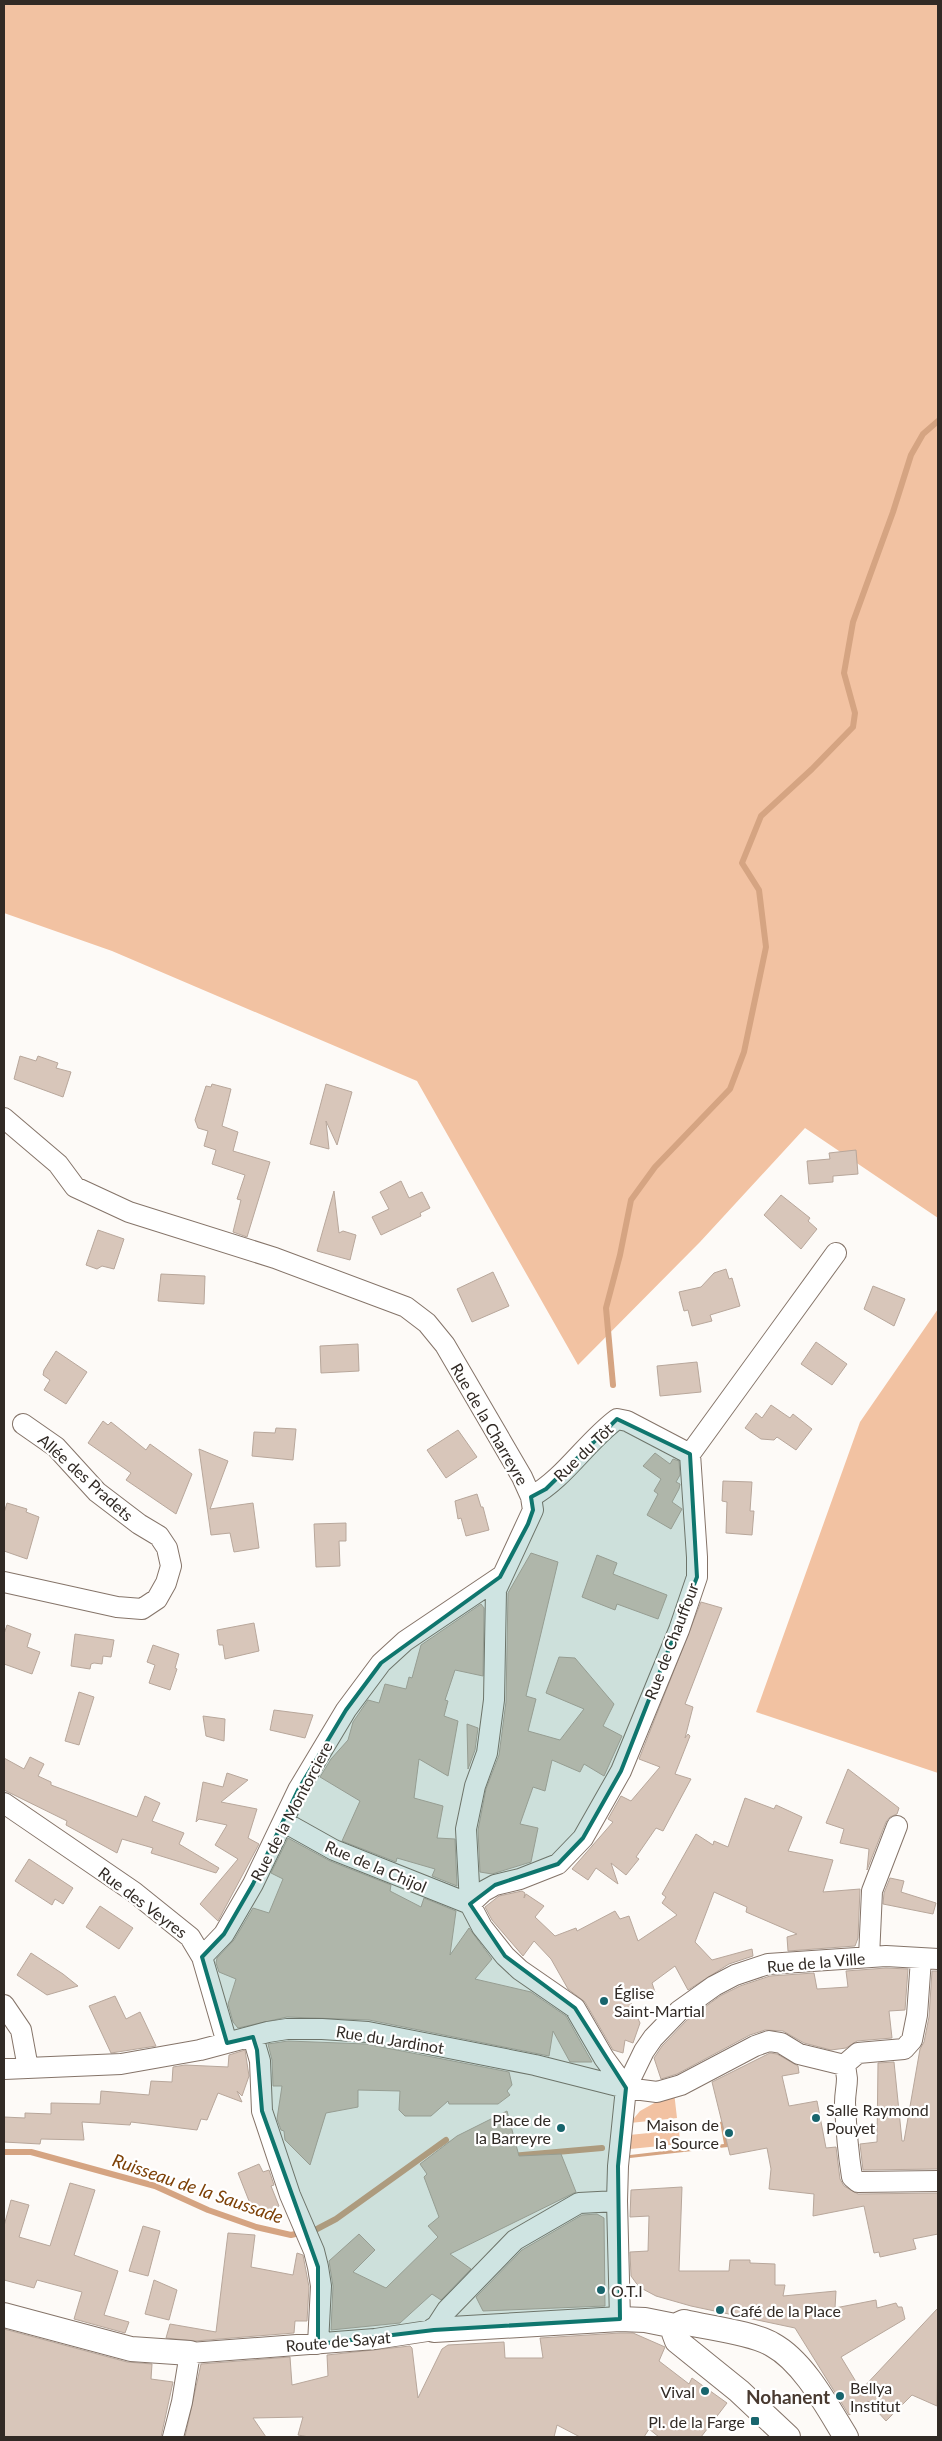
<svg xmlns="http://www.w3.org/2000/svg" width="942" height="2441" viewBox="0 0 942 2441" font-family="Lato,sans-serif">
<rect width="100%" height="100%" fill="#fdfaf7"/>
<path fill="#f2c2a2" d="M4 4H938V1218L805 1128 700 1242 578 1365 417 1081 112 951 4 913Z
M938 1309V1773L756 1712 860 1422Z
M674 2092 677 2118 630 2123 640 2111Z
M679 2130 680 2144 630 2149 629 2135Z"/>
<path fill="#d5a482" d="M723 2121 728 2147 630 2158V2155L724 2144 720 2122Z"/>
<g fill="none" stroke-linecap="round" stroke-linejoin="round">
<path stroke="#d5a482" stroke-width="6" d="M613 1385 606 1308 620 1255 631 1200 655 1167 730 1089 744 1052 766 947 759 890 742 863 761 816 812 769 853 727 855 713 844 673 853 622 893 512 911 455 923 434 938 421
M4 2152H31L155 2186 208 2210 256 2227 291 2235 317 2229 336 2219 446 2140
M511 2156 602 2148"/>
</g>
<path fill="#d8c6ba" stroke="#b8a79b" d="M20 1056 36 1061 38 1056 58 1063 56 1068 71 1072 63 1097 14 1079Z
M212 1084 231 1089 222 1126 238 1132 233 1151 270 1162 247 1237 233 1232 241 1200 237 1199 245 1175 212 1164 216 1150 204 1146 208 1131 198 1128 195 1120 206 1086 211 1087Z
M326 1084 352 1092 337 1145 326 1121 329 1149 310 1144Z
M856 1150 858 1174 833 1176V1182L809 1184 807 1161 830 1159 829 1153Z
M401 1181 409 1198 422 1192 430 1208 420 1213 421 1216 381 1235 372 1217 389 1209 380 1192Z
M334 1191 339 1233 343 1231 356 1235 350 1260 317 1251Z
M781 1195 810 1218 808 1221 817 1229 801 1249 764 1215Z
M98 1230 124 1239 114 1269 102 1266 97 1269 86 1265Z
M726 1269 729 1279 732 1278 740 1306 710 1315 712 1321 692 1326 688 1310 684 1311 679 1292 701 1287 714 1273Z
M493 1272 509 1306 472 1322 457 1289Z
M161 1274 205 1276 204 1304 158 1301Z
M873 1286 905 1299 894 1326 864 1309Z
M816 1342 847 1364 832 1385 801 1364Z
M358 1344 359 1371 321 1373 320 1346Z
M56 1351 87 1372 66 1404 44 1390 50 1380 43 1375 44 1370Z
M697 1362 701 1392 660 1396 657 1366Z
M771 1405 790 1418 793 1414 812 1429 796 1450 777 1437 774 1440 761 1439 745 1428 756 1413 762 1418Z
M103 1421 108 1425 111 1422 146 1450 150 1444 192 1474 176 1514 126 1480 131 1473 88 1443Z
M276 1428 296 1429 293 1460 252 1456 254 1432 275 1433Z
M458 1430 477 1457 446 1478 427 1450Z
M199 1449 228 1461 210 1509 253 1503 259 1548 234 1552 230 1533 211 1535Z
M655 1453 670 1464 673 1459 679 1461 680 1475 676 1482 680 1484 679 1489 672 1502 682 1509 671 1529 647 1515 658 1494 654 1491 661 1479 643 1466Z
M723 1481 752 1482 750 1511H754L752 1535 726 1533 727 1502 722 1501Z
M477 1494 481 1507H483L489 1530 466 1536 461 1518 458 1519 455 1501Z
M7 1503 27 1509 26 1512 39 1517 27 1559 4 1551V1513Z
M346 1523V1541H339L340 1566 316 1567 314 1524Z
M531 1553 558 1562 526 1696 536 1699 528 1731 560 1740 584 1709 546 1693 559 1657 575 1658 614 1704 603 1726 622 1736 604 1776 584 1764 580 1772 552 1760 545 1791 533 1787 520 1824 538 1828 531 1862 492 1874 480 1872 478 1830 486 1789 499 1755 506 1702 508 1593Z
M597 1555 617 1563 613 1574 667 1595 658 1619 617 1604 615 1610 582 1597Z
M701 1602 722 1608 685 1704 693 1707 685 1738 688 1734 690 1736 675 1774 691 1779 663 1831 656 1828 636 1857 639 1859 626 1875 611 1863 618 1884 596 1868 588 1880 572 1869 613 1822 608 1819 621 1796 631 1801 660 1767 639 1759Z
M481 1604 484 1608 483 1676 455 1670 445 1700 448 1701 444 1716 458 1721 448 1776 419 1759 414 1798 443 1806 437 1838 455 1839 457 1886 432 1876 435 1869 397 1858 396 1862 342 1841 360 1801 320 1777 331 1759 348 1740 353 1722 368 1700 379 1703 385 1684 406 1689 409 1677 412 1678 421 1645Z
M254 1623 259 1651 225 1659 223 1645H219L217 1630Z
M7 1625 31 1634 27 1647 40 1652 32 1674 4 1664V1634Z
M75 1634 114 1640 111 1657 103 1656 102 1664 94 1663 91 1664 90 1669 71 1666Z
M153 1645 179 1654 175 1668 177 1669 170 1690 149 1683 155 1665 147 1662Z
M79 1692 94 1697 79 1745 65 1741Z
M274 1710 313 1715 305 1738 270 1730Z
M203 1716 225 1719 224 1741 206 1736Z
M467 1724 478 1728 475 1750 468 1769Z
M30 1757 44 1764 38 1776 51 1782V1785L137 1817 145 1796 160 1803 152 1821 184 1833 179 1844 219 1868 216 1873 151 1853 153 1848 122 1839 117 1853 66 1825 67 1821 4 1790V1758L24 1769Z
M848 1769 899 1808 897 1814 890 1817 886 1822 867 1870 869 1849 840 1843 844 1829 826 1823Z
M227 1773 248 1780 221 1802 257 1809 248 1838 259 1844 218 1921 200 1904 238 1859 215 1845 227 1825 199 1819 196 1822 203 1782 223 1787Z
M745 1798 774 1809 776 1805 802 1817 788 1851 833 1860 823 1892 860 1889 858 1938 855 1946 788 1951 787 1937 797 1934 746 1912 747 1907 714 1892 695 1942 712 1960 752 1949 753 1956 729 1964 688 1990 675 1966 652 1983 655 1992 630 2001 640 2023 633 2043 625 2040 623 2053 613 2050 585 2002 568 1989 551 1959 534 1941 523 1956 492 1920 485 1907 499 1896 522 1891 525 1893 524 1898 526 1894 544 1906 535 1917 555 1936 576 1928 577 1931 615 1911 620 1919 629 1916 638 1941 677 1915 662 1903 666 1897 662 1894 696 1834 713 1845 714 1841 728 1847Z
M288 1838 330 1861 391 1885 390 1891 421 1907 424 1898 456 1911 450 1955 469 1928 492 1959 475 1979 531 1992 566 2016 592 2062H570L553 2031 549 2056 369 2020 287 2017 238 2028 233 2022 228 2004 236 1979 219 1972 216 1963 217 1958 234 1940 253 1908 269 1913 283 1879 271 1873Z
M29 1859 73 1888 63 1904 55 1899 52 1905 15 1881Z
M890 1878 904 1881 901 1892 936 1903 933 1914 883 1904 884 1893Z
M100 1906 133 1928 119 1949 86 1927Z
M31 1953 63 1974 78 1986 47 1995 17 1975Z
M886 1968 908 1969 905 2010 889 2011 892 2038 857 2041 846 2048 831 2050 804 2043 783 2031 765 2030 750 2035 677 2074 661 2079 654 2058 662 2046 687 2020 720 1996 740 1986 770 1976 814 1973 817 1989 848 1987 846 1971Z
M932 1971H938V2169L863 2170 860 2144 877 2142 878 2063 894 2062 902 2141H904L920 2049 924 2042 929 2017Z
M115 1996 126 2019 140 2012 156 2046 111 2053 89 2006Z
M288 2041 366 2044 509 2072 512 2085 507 2091 510 2095 498 2104H449L448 2101 431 2116H405L399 2110 400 2091 358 2090V2107L326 2113 310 2165 285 2140 284 2131 281 2130 277 2119 282 2086H273L272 2060 268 2044Z
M245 2050 249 2076 242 2096 237 2091 242 2102 218 2093 207 2120 201 2119 197 2130 131 2122 130 2125 82 2122 84 2140 41 2139 40 2144 4 2142V2117L25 2118V2113L51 2114V2103L100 2104 101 2091 149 2095 151 2081 172 2082 173 2067 185 2065 228 2067 229 2055Z
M770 2053 777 2054 798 2066 799 2073 782 2076 789 2106 817 2101 826 2148 836 2147 840 2179 844 2186 858 2194 938 2193V2234L913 2239 916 2249 880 2257 879 2252 874 2253 864 2206 813 2216 814 2194 769 2189 771 2169 767 2148 730 2155 712 2082Z
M507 2111 519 2156 561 2154 576 2192 450 2254 471 2269 441 2300 432 2294 400 2323 331 2330 333 2286 329 2261 359 2234 375 2250 353 2272 386 2288 438 2237 428 2226 439 2217 424 2177 427 2174 420 2164 457 2136Z
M259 2164 263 2172 269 2170 274 2185 271 2186 279 2206 270 2210 251 2206 238 2173Z
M70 2183 95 2190 74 2255 118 2271 104 2315 129 2322 125 2333 74 2319 82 2292 37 2280 34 2288 4 2280V2226L11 2200 29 2205 19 2237 50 2246Z
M682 2187 679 2271H729L730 2260H750V2263L775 2264V2285H785L783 2296 836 2291 835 2308 876 2300 877 2308 896 2303 898 2307H902L905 2319 841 2357 861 2390 938 2308 937 2406 912 2395 886 2421 868 2401 849 2415 795 2328 691 2306 656 2296 639 2287 631 2276 630 2252 648 2251 649 2216 630 2217 631 2190Z
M597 2214 604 2218 605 2306 483 2311 476 2297 522 2250 582 2215Z
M143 2226 160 2231 148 2276 129 2271Z
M228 2233 255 2235 251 2267 293 2275 297 2253 303 2255 309 2287 307 2321H295L294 2333 195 2341 166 2338 170 2324 216 2332Z
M154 2280 177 2290 169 2320 145 2314Z
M4 2329 127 2362 152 2364 151 2379 173 2382 161 2437H4Z
M620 2333H633L665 2347 659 2361 689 2384 692 2378 727 2403 701 2437H659L649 2429 644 2437H580L557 2425 554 2437H309L298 2435 303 2417 253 2418 266 2437H185L201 2364 290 2357 292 2385 328 2376 327 2355 410 2346 412 2348 418 2398 442 2349 448 2345 504 2342 505 2358H543L540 2338Z"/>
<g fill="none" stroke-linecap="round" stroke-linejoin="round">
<g stroke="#857469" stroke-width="22">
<path id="minor" d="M4 1118 58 1164 75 1187 129 1212 275 1258 406 1307 427 1323 445 1345 522 1477 531 1497 533 1510 496 1590 494 1700 487 1753 475 1786 466 1829 470 1904 482 1927 505 1956 520 1970 575 2008 604 2058 626 2088
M531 1497C565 1478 586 1442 617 1419L627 1421 690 1454
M4 1582 117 1607 142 1609 157 1599 166 1583 171 1566 167 1548 159 1536 139 1524 97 1492 56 1447 23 1424
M4 1803 134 1892 190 1937 202 1957 227 2043
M284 1822 334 1850 470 1904 484 1891 495 1885 520 1879 558 1864 583 1838 621 1771 679 1630 697 1577V1557L690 1454 836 1253
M202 1957 224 1934 253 1884 298 1790 346 1710 381 1663 405 1641 500 1577
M869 1957 872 1891 897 1826
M4 2005 21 2030 28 2068
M253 2037 260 2061 262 2111 290 2195 314 2251 318 2267 321 2286 318 2344
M844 2065 858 2053 904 2049 912 2040 917 2015 921 1959
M4 2069 121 2064 200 2050 268 2032 287 2029H322L368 2032 535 2065 626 2088 657 2092 681 2085 755 2046 769 2041 781 2043 799 2054 844 2065C850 2080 845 2087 845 2103 846 2127 848 2152 852 2177L858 2182 938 2181
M617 2201 618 2166 626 2088 644 2051 653 2038 679 2011 714 1986 735 1975 768 1964 886 1956 938 1959
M173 2437 182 2402 190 2353 375 2339 434 2330 447 2310 515 2240 579 2203 617 2201 620 2319"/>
</g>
<g stroke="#857469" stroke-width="26">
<path id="tertiary" d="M4 2315 131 2349 190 2353
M675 2326 684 2322C709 2328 753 2333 773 2345 804 2362 828 2408 846 2437
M675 2326 674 2333 677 2341 739 2391 788 2437
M434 2330 620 2319 645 2320 675 2326"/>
</g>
<use href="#minor" stroke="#fff" stroke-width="20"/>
<use href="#tertiary" stroke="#fff" stroke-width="24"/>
</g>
<path fill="#0f766e" fill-opacity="0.2" stroke="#0f766e" stroke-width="4" stroke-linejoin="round" d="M617 1419 690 1454 697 1577 621 1771 583 1838 558 1864 495 1885 470 1904 505 1956 575 2008 626 2088 618 2166 620 2319 434 2330 318 2344V2267L262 2111 257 2050 253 2037 227 2043 202 1957 224 1934 253 1884 298 1790 346 1710 381 1663 500 1577 528 1524 533 1510 531 1497 546 1489Z"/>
<g fill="#18656d" stroke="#fff" stroke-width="2">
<circle cx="604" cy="2001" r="5"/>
<circle cx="816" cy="2118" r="5"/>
<circle cx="561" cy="2128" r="5"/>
<circle cx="729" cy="2133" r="5"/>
<circle cx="601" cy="2290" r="5"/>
<circle cx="720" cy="2310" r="5"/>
<circle cx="705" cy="2391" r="5"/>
<circle cx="840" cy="2396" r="5"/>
<rect x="750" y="2416" width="10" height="10" rx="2.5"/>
</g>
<g text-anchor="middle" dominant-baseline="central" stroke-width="4.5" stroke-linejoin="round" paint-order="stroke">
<g font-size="16" fill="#312a25" stroke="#fff">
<text transform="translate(490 1424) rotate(60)">Rue de la Charreyre</text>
<text transform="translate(583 1452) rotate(-44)">Rue du Tôt</text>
<text transform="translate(86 1477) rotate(42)">Allée des Pradets</text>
<text transform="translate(671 1641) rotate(-69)">Rue de Chauffour</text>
<text transform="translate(291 1811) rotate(-62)">Rue de la Montorciere</text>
<text transform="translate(376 1866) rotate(23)">Rue de la Chijol</text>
<text transform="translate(143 1902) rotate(37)">Rue des Veyres</text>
<text transform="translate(816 1962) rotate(-5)">Rue de la Ville</text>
<text transform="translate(390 2039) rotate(9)">Rue du Jardinot</text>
<text transform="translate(338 2341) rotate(-5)">Route de Sayat</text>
</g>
<g font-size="16" fill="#312a25" stroke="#fff" text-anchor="start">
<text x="614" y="1992">Église<tspan x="614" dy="18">Saint-Martial</tspan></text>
<text x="826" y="2109">Salle Raymond<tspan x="826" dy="18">Pouyet</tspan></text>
<text x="551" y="2119" text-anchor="end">Place de<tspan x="551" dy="18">la Barreyre</tspan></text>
<text x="719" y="2124" text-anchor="end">Maison de<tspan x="719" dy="18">la Source</tspan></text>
<text x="611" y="2290">O.T.I</text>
<text x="730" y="2310">Café de la Place</text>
<text x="850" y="2387">Bellya<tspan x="850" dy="18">Institut</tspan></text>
<text x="695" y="2391" text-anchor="end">Vival</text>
<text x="745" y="2421" text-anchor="end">Pl. de la Farge</text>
</g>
<g font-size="18" font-style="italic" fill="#7d4107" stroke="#fff">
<text transform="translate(198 2188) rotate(19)">Ruisseau de la Saussade</text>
</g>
<g font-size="19" font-weight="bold" fill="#493a30" stroke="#fff">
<text x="788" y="2396">Nohanent</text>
</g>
</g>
<rect width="942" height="2441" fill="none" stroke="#312a25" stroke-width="10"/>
</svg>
